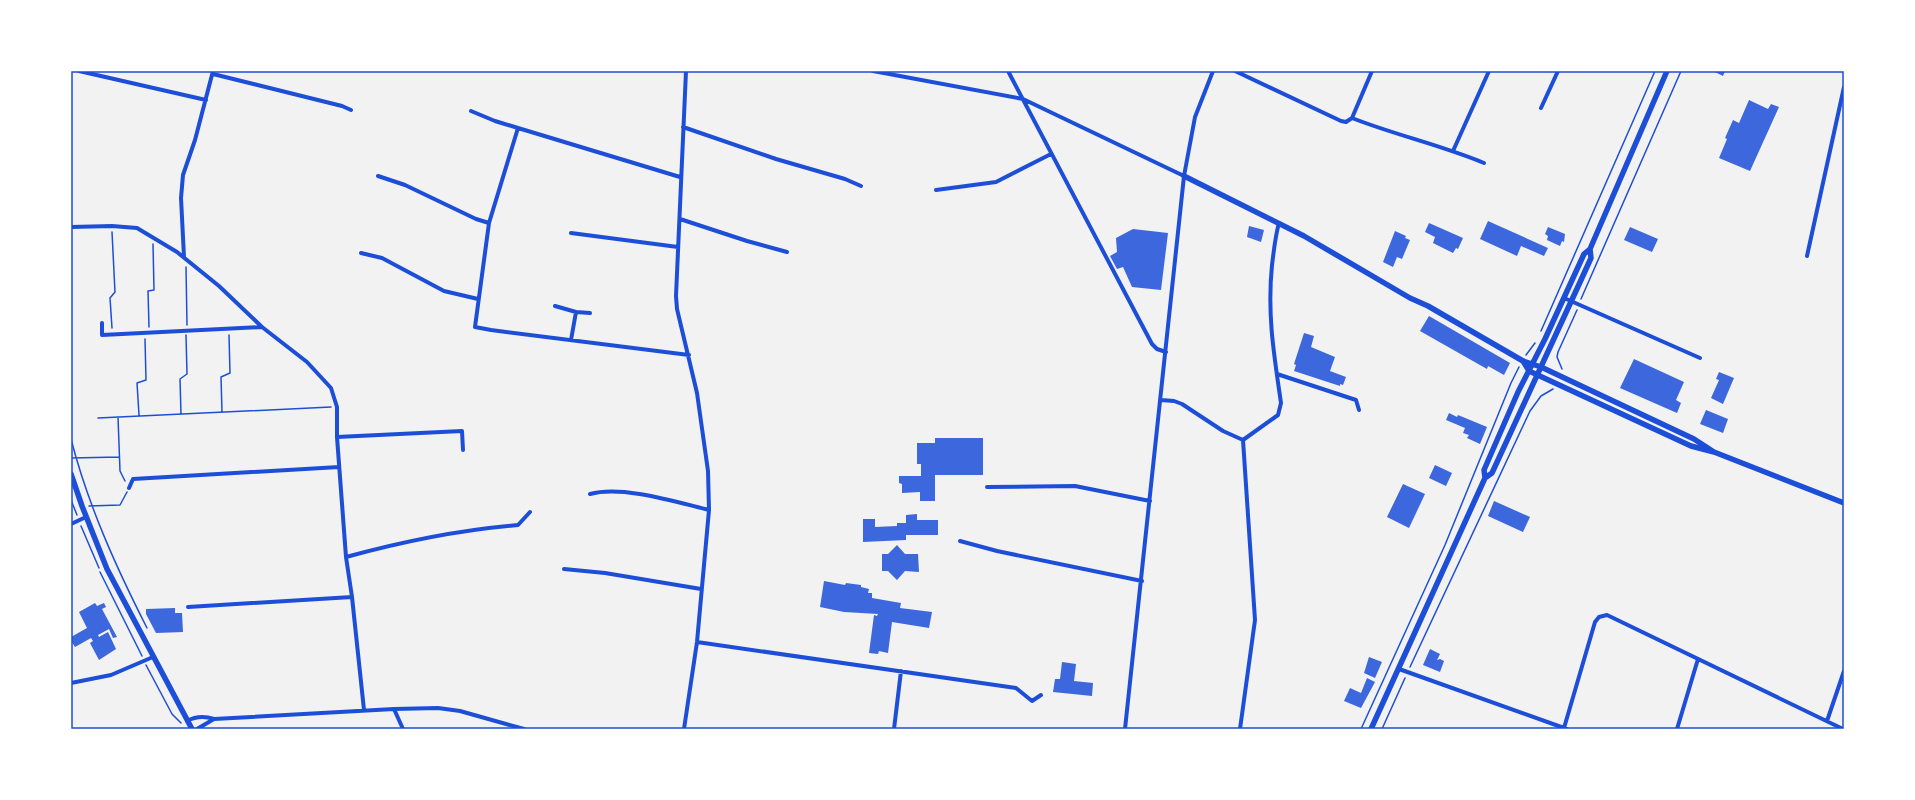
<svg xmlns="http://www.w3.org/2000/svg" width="1915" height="800" viewBox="0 0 1915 800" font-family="'PT Sans Narrow',sans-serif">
<rect width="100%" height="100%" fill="#f2f2f2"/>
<path fill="#3d67dc" d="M1715 71H1725L1723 76 1715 72Z
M1749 100 1768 109 1771 104 1779 107 1750 171 1719 158 1727 139 1725 138 1733 120 1739 123Z
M1488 221 1548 248 1544 256 1521 246 1517 256 1480 239Z
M1429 223 1463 238 1458 249 1456 248 1453 253 1433 243 1435 237 1425 232Z
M1249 226 1264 230 1261 242 1247 237Z
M1548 227 1565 234 1564 242 1562 241 1560 246 1547 240 1548 236 1545 234Z
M1630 227 1658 239 1652 252 1624 240Z
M1133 229 1168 233 1161 290 1132 287 1123 267 1117 269 1110 256 1117 252 1116 238Z
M1395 231 1406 236 1405 238 1410 240 1402 259 1397 257 1393 267 1383 262Z
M1429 316 1510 363 1504 375 1488 366 1487 369 1420 331Z
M1304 333 1314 336 1311 347 1335 357 1330 371 1346 377 1343 385 1340 384V386L1294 371 1296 365 1294 364Z
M1634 359 1684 382 1676 400 1681 403 1677 413 1620 388Z
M1719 372 1734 378 1723 404 1711 398 1719 380 1716 379Z
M1706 410 1728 419 1723 433 1700 424Z
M1449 413 1457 417 1458 415 1487 427 1480 444 1467 438 1469 435 1463 433 1465 428 1446 420Z
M935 438H983V475H935V501H920V492L902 493V484L899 483V476H921V464H917V443H935Z
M1435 465 1452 473 1446 486 1429 478Z
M1403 484 1425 494 1409 528 1387 517Z
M1494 501 1530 517 1523 532 1488 516Z
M917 514V520H938V535H906V540L863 542V519H875V527L897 526V523H906V515Z
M897 545 905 554H918L919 572 905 571 897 580 888 571H882V554H888Z
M824 581 845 585 846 583 861 585V587L869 589 868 593H872V598L901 603 900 608 932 612 929 628 892 622 888 653 879 651 878 654 869 653 874 615 877 616 878 614 844 612 820 607Z
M95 603 97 606 104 603 106 607 102 609 117 637 113 638 109 629 98 635 99 637 108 632 116 649 99 660 90 643 93 641 91 638 75 647 71 641V637L87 628 79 612Z
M175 608V613H182L183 632 156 633 146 614V609Z
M1430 649 1440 654 1437 660 1440 659 1444 661 1440 672 1423 665Z
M1369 657 1382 662 1375 678 1364 673Z
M1062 662 1076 664 1074 681 1093 683 1092 696 1053 692 1055 679H1060Z
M1367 678 1375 682 1361 708 1344 701 1350 688 1361 693Z"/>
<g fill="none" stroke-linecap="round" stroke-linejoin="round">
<path stroke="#1d4ed8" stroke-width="1.5" d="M112 232 115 292 110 298 112 328
M186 267 187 325
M1581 299 1681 71
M149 327 148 291 154 290 153 244
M1541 331 1655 71
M1526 355 1535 343
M1562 369 1557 357 1558 352 1577 310
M222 412 221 377 230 373 229 335
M181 414 180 379 187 374 186 335
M139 415 137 383 146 380 145 339
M118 417 120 471 125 481
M98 418 331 407
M71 439C88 505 116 567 147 628
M71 458 119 457
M71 500 77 515
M89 506 120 505 127 492
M81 526 99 568
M100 572 142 656
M146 665 172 714 181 723
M1410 667 1530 411 1541 396 1553 389
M1361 729 1445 545 1511 383 1519 367
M1382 729 1405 678"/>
<path stroke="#1d4ed8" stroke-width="4" d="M79 71 206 100
M873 71 1023 99 1184 176
M1008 71 1152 344 1157 349 1166 352
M1235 71 1341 121 1346 122 1352 118 1372 71
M213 74 342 106 351 110
M1541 108 1558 71
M471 111 495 121 518 128
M1352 118C1395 135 1441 145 1484 163
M683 127 776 159 845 179 861 186
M1453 151 1489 71
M378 176 405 185 476 219 489 223
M680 177 518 128 489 223 475 327 491 330 689 355
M936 190 996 182 1051 154
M680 219 747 241 787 252
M71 227 112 226 137 228 177 252 219 286 262 327 307 362 331 388 337 407V437L346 557 352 597 364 710
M571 233 678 247
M361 253 382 258 444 291 478 299
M1807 256 1844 87
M184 257 181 198 183 175 195 140 213 71
M1564 298 1700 358
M555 306 576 312 571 340
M576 312 590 313
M102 323V335L262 327
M1277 374 1356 400 1359 410
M1161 400 1174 401 1182 404 1223 431 1243 440 1255 620 1240 729
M337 437 462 431 463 450
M1243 440 1278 415 1281 403C1274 355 1267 314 1272 265 1274 250 1275 237 1279 223
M987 487 1075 486 1150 501
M129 488 133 479 339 467
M590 494C622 485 676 502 709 510
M71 524 86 517
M960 541 997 551 1142 581
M346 557C404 541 458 530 518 525L530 512
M564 569 605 573 701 589
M188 607 352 597
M697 642 1016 688 1032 701 1041 695
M1399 669 1567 729
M71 683 111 675 153 657
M394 709 403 729
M187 721C196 716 205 716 214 719L394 709 438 708 460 711 524 729
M1827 721 1844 671
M1564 728 1595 622 1599 617 1607 615 1843 729
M197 729 214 719
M684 729 697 642 709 510 708 471 697 393 677 309 676 296 686 71
M894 729 901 671
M1125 729 1184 176 1195 117 1213 71
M1677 729 1698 659"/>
<path stroke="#1d4ed8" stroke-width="5.5" d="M1184 176 1304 236 1410 298 1428 306 1523 361 1541 367 1694 439 1714 452
M1523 361 1529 371 1691 446 1714 452 1844 503
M71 474 82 506 107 569 192 729
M1485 478 1484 470 1518 392 1545 339 1584 254 1590 249
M1371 729 1485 478 1492 473 1581 280 1591 258 1590 249 1667 71"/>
</g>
<rect width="1915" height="800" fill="none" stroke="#ffffff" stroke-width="144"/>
<rect x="72" y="72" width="1771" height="656" fill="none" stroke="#1d4ed8" stroke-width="1.5"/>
</svg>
